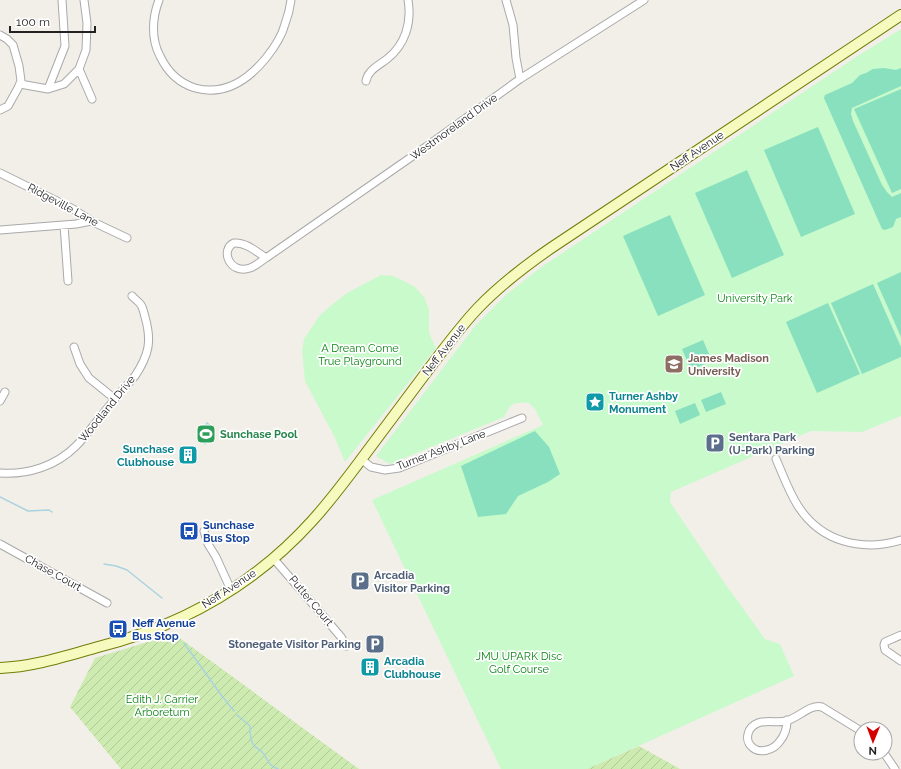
<svg xmlns="http://www.w3.org/2000/svg" width="901" height="769" viewBox="0 0 901 769" font-family="Raleway,sans-serif">
<defs>
<pattern id="garden-furrows" width="10" height="10" patternUnits="userSpaceOnUse"><rect width="10" height="10" fill="#cdebb0"/><path d="M-1 1l2-2M0 10L10 0M9 11l2-2" fill="none" stroke="#b0c997"/></pattern>
</defs>
<rect width="100%" height="100%" fill="#f2efe9"/>
<path fill="#c8facc" d="M901 29V416L862 432 811 431 671 492 670 502 726 585 765 639 780 644 794 676 587 769H501L372 500 543 425 535 409 529 403C513 402 511 403 504 417L390 464 376 456 475 326 507 294 540 268 856 57Z
M381 275 393 276 404 281 415 287 424 297 429 309V333L436 348 345 462 335 438 305 381 302 351 304 339 320 315 333 304 347 293Z"/>
<path fill="url(#garden-furrows)" d="M174 634 359 769H121L70 707 95 658Z
M639 746 680 769H587Z"/>
<path fill="#88e0be" d="M884 68 896 70 901 68V86L852 108 851 114 853 121 882 185 887 192 892 197 901 193V217L896 219 893 227 885 230 882 229 824 98 825 95 852 83 860 75 866 73 873 69Z
M901 89V189L892 193 854 109Z
M818 127 855 214 801 237 764 150Z
M747 170 784 255 732 278 695 193Z
M670 215 705 295 658 316 623 236Z
M901 272V337L877 283Z
M873 284 901 347V357L862 374 831 303Z
M828 303 860 374 817 393 786 322Z
M703 340 712 361 691 370 682 349Z
M721 392 726 404 706 412 701 400Z
M695 403 700 415 680 424 675 411Z
M535 431 549 447 560 474 548 482 518 496 506 514 478 517 461 466Z"/>
<path fill="#aad3df" d="M207 422 214 428C209 435 212 439 205 445L199 438 201 436 203 427Z"/>
<g fill="none" stroke-linecap="round" stroke-linejoin="round">
<path stroke="#aad3df" stroke-width="1.5" d="M0 497 28 511 49 510 52 512
M104 564 116 566 127 570 162 598
M184 643 222 696 234 711
M237 715 250 726C250 731 250 738 252 742 254 748 260 749 263 753 269 760 267 765 278 769"/>
<g stroke="#a9a9a9" stroke-width="9">
<path id="minor" d="M159 0C152 18 151 39 160 56 167 71 179 83 195 88 224 96 248 80 266 58 274 48 282 36 285 24 288 16 290 8 291 0
M506 0 513 25 516 58 520 79
M0 35 7 39 13 45 19 66 21 81 18 88 8 106 0 110
M79 69 92 99
M366 81C368 70 378 66 387 59 405 45 412 23 408 0
M20 84 48 89 64 84 79 69 86 50 87 23 84 0
M48 89 65 46 62 0
M0 173 73 209 91 221 127 238
M64 225 68 281
M0 230 76 224 91 221
M234 243C246 242 257 252 266 258 261 261 256 266 250 268 229 275 220 249 234 243Z
M266 258 430 144 520 79 644 0
M74 347 80 364 89 378 115 399
M0 401 5 392
M361 459 371 467 385 470 399 468 522 418
M776 459C783 475 789 492 798 506 821 542 862 552 901 540
M0 473C28 475 56 466 76 446 85 437 93 426 101 416 112 402 123 389 135 376 149 355 152 341 145 317 144 313 143 308 141 305 139 302 135 299 132 296
M204 531 208 544 216 557 231 590
M0 544 107 603
M273 558 318 610 341 637 346 646
M901 635 885 642 884 645 885 650 901 661
M787 720C787 728 785 735 780 741 774 750 759 755 751 746 748 743 747 738 748 734 749 729 753 725 758 723 766 720 777 723 786 721 799 718 809 704 822 707L861 731
M884 753 895 769"/>
</g>
<g stroke="#707d05" stroke-width="12">
<path id="secondary" d="M0 668C33 667 66 656 98 647 181 626 255 584 312 521 332 499 349 476 366 453 388 424 409 395 431 366 446 346 461 326 478 308 500 285 525 266 551 248L901 15"/>
</g>
<use href="#minor" stroke="#fff" stroke-width="7"/>
<use href="#secondary" stroke="#f7fabf" stroke-width="10"/>
</g>
<defs>
<g id="university-square" transform="scale(1)"><rect x="-9" y="-9" width="18" height="18" rx="4" fill="#8d6e63" stroke="#fff"/><path d="M0-5L7-2L0 1L-7-2ZM-4 1L0 2.5L4 1V4Q0 6-4 4Z" fill="#fff"/></g>
<g id="sight-square" transform="scale(1)"><rect x="-9" y="-9" width="18" height="18" rx="4" fill="#0f9aa8" stroke="#fff"/><path d="M0-6L1.8-2.2L6-1.7L2.9 1.2L3.7 5.4L0 3.3L-3.7 5.4L-2.9 1.2L-6-1.7L-1.8-2.2Z" fill="#fff"/></g>
<g id="stadium-square" transform="scale(1)"><rect x="-9" y="-9" width="18" height="18" rx="4" fill="#2e9e5b" stroke="#fff"/><path d="M0-5a6.5 5 0 1 0 0 10a6.5 5 0 1 0 0-10ZM-3.5-1.8h7v3.6h-7Z" fill="#fff"/></g>
<g id="parking-square" transform="scale(1)"><rect x="-9" y="-9" width="18" height="18" rx="4" fill="#5c6f8a" stroke="#fff"/><path d="M-3.5-5.5H1a3.5 3.5 0 0 1 0 7H-1V5.5H-3.5ZM-1-3.4V-.6H.8a1.4 1.4 0 0 0 0-2.8Z" fill="#fff"/></g>
<g id="building-square" transform="scale(1)"><rect x="-9" y="-9" width="18" height="18" rx="4" fill="#0f9aa8" stroke="#fff"/><path d="M-4-6H4V6H1V3H-1V6H-4ZM-2.5-4.3h1.7v1.8h-1.7ZM.8-4.3h1.7v1.8H.8ZM-2.5-1h1.7V.8h-1.7ZM.8-1h1.7V.8H.8Z" fill="#fff"/></g>
<g id="bus-square" transform="scale(1)"><rect x="-9" y="-9" width="18" height="18" rx="4" fill="#1a4fb4" stroke="#fff"/><path d="M-5-6H5V4H4V6H2V4H-2V6H-4V4H-5ZM-3.5-4V0h7V-4ZM-3.5 1.2v1.5H-2V1.2ZM2 1.2v1.5H3.5V1.2Z" fill="#fff"/></g>
</defs>
<g fill-rule="evenodd">
<use href="#university-square" x="674" y="364"/>
<use href="#sight-square" x="595" y="402"/>
<use href="#stadium-square" x="206" y="434"/>
<use href="#parking-square" x="715" y="443"/>
<use href="#building-square" x="188" y="455"/>
<use href="#bus-square" x="189" y="531"/>
<use href="#parking-square" x="360" y="581"/>
<use href="#bus-square" x="118" y="629"/>
<use href="#parking-square" x="375" y="644"/>
<use href="#building-square" x="370" y="667"/>
</g>
<g text-anchor="middle" dominant-baseline="central" stroke-width="3.5" stroke-linejoin="round" paint-order="stroke">
<g font-size="11" fill="#222" stroke="#fff">
<text transform="translate(454 127) rotate(-36)">Westmoreland Drive</text>
<text transform="translate(697 151) rotate(-34)">Neff Avenue</text>
<text transform="translate(63 205) rotate(28)">Ridgeville Lane</text>
<text transform="translate(444 350) rotate(-52)">Neff Avenue</text>
<text transform="translate(107 409) rotate(-51)">Woodland Drive</text>
<text transform="translate(441 450) rotate(-21)">Turner Ashby Lane</text>
<text transform="translate(53 573) rotate(29)">Chase Court</text>
<text transform="translate(229 589) rotate(-33)">Neff Avenue</text>
<text transform="translate(311 601) rotate(50)">Putter Court</text>
</g>
<g font-size="11" fill="#0c8416" stroke="#fff">
<text x="755" y="298">University Park</text>
<text x="360" y="348">A Dream Come<tspan x="360" dy="13">True Playground</tspan></text>
<text x="519" y="656">JMU UPARK Disc<tspan x="519" dy="13">Golf Course</tspan></text>
<text x="162" y="699">Edith J. Carrier<tspan x="162" dy="13">Arboretum</tspan></text>
</g>
<g font-size="11" font-weight="bold" fill="#785e54" stroke="#fff" text-anchor="start">
<text x="688" y="358">James Madison<tspan x="688" dy="13">University</tspan></text>
</g>
<g font-size="11" font-weight="bold" fill="#0d838f" stroke="#fff" text-anchor="start">
<text x="609" y="396">Turner Ashby<tspan x="609" dy="13">Monument</tspan></text>
<text x="174" y="449" text-anchor="end">Sunchase<tspan x="174" dy="13">Clubhouse</tspan></text>
<text x="384" y="661">Arcadia<tspan x="384" dy="13">Clubhouse</tspan></text>
</g>
<g font-size="11" font-weight="bold" fill="#27864d" stroke="#fff" text-anchor="start">
<text x="220" y="434">Sunchase Pool</text>
</g>
<g font-size="11" font-weight="bold" fill="#4e5e75" stroke="#fff" text-anchor="start">
<text x="729" y="437">Sentara Park<tspan x="729" dy="13">(U-Park) Parking</tspan></text>
<text x="374" y="575">Arcadia<tspan x="374" dy="13">Visitor Parking</tspan></text>
<text x="361" y="644" text-anchor="end">Stonegate Visitor Parking</text>
</g>
<g font-size="11" font-weight="bold" fill="#164399" stroke="#fff" text-anchor="start">
<text x="203" y="525">Sunchase<tspan x="203" dy="13">Bus Stop</tspan></text>
<text x="132" y="623">Neff Avenue<tspan x="132" dy="13">Bus Stop</tspan></text>
</g>
</g>
<g transform="translate(873 741) rotate(181)"><circle r="19" fill="#ffffff" stroke="#a7a7a7"/>
<path d="M0-3L7 15L0 10L-7 15Z" fill="#d40000"/>
<text y="-6" font-size="11" font-weight="bold" text-anchor="middle" fill="#222222">N</text>
</g>
<path d="M10 26v6h85v-6" fill="none" stroke="#222222" stroke-width="2"/>
<text x="16" y="26" font-size="12" fill="#222222" stroke="#ffffff" stroke-width="3" paint-order="stroke">100 m</text>
</svg>
